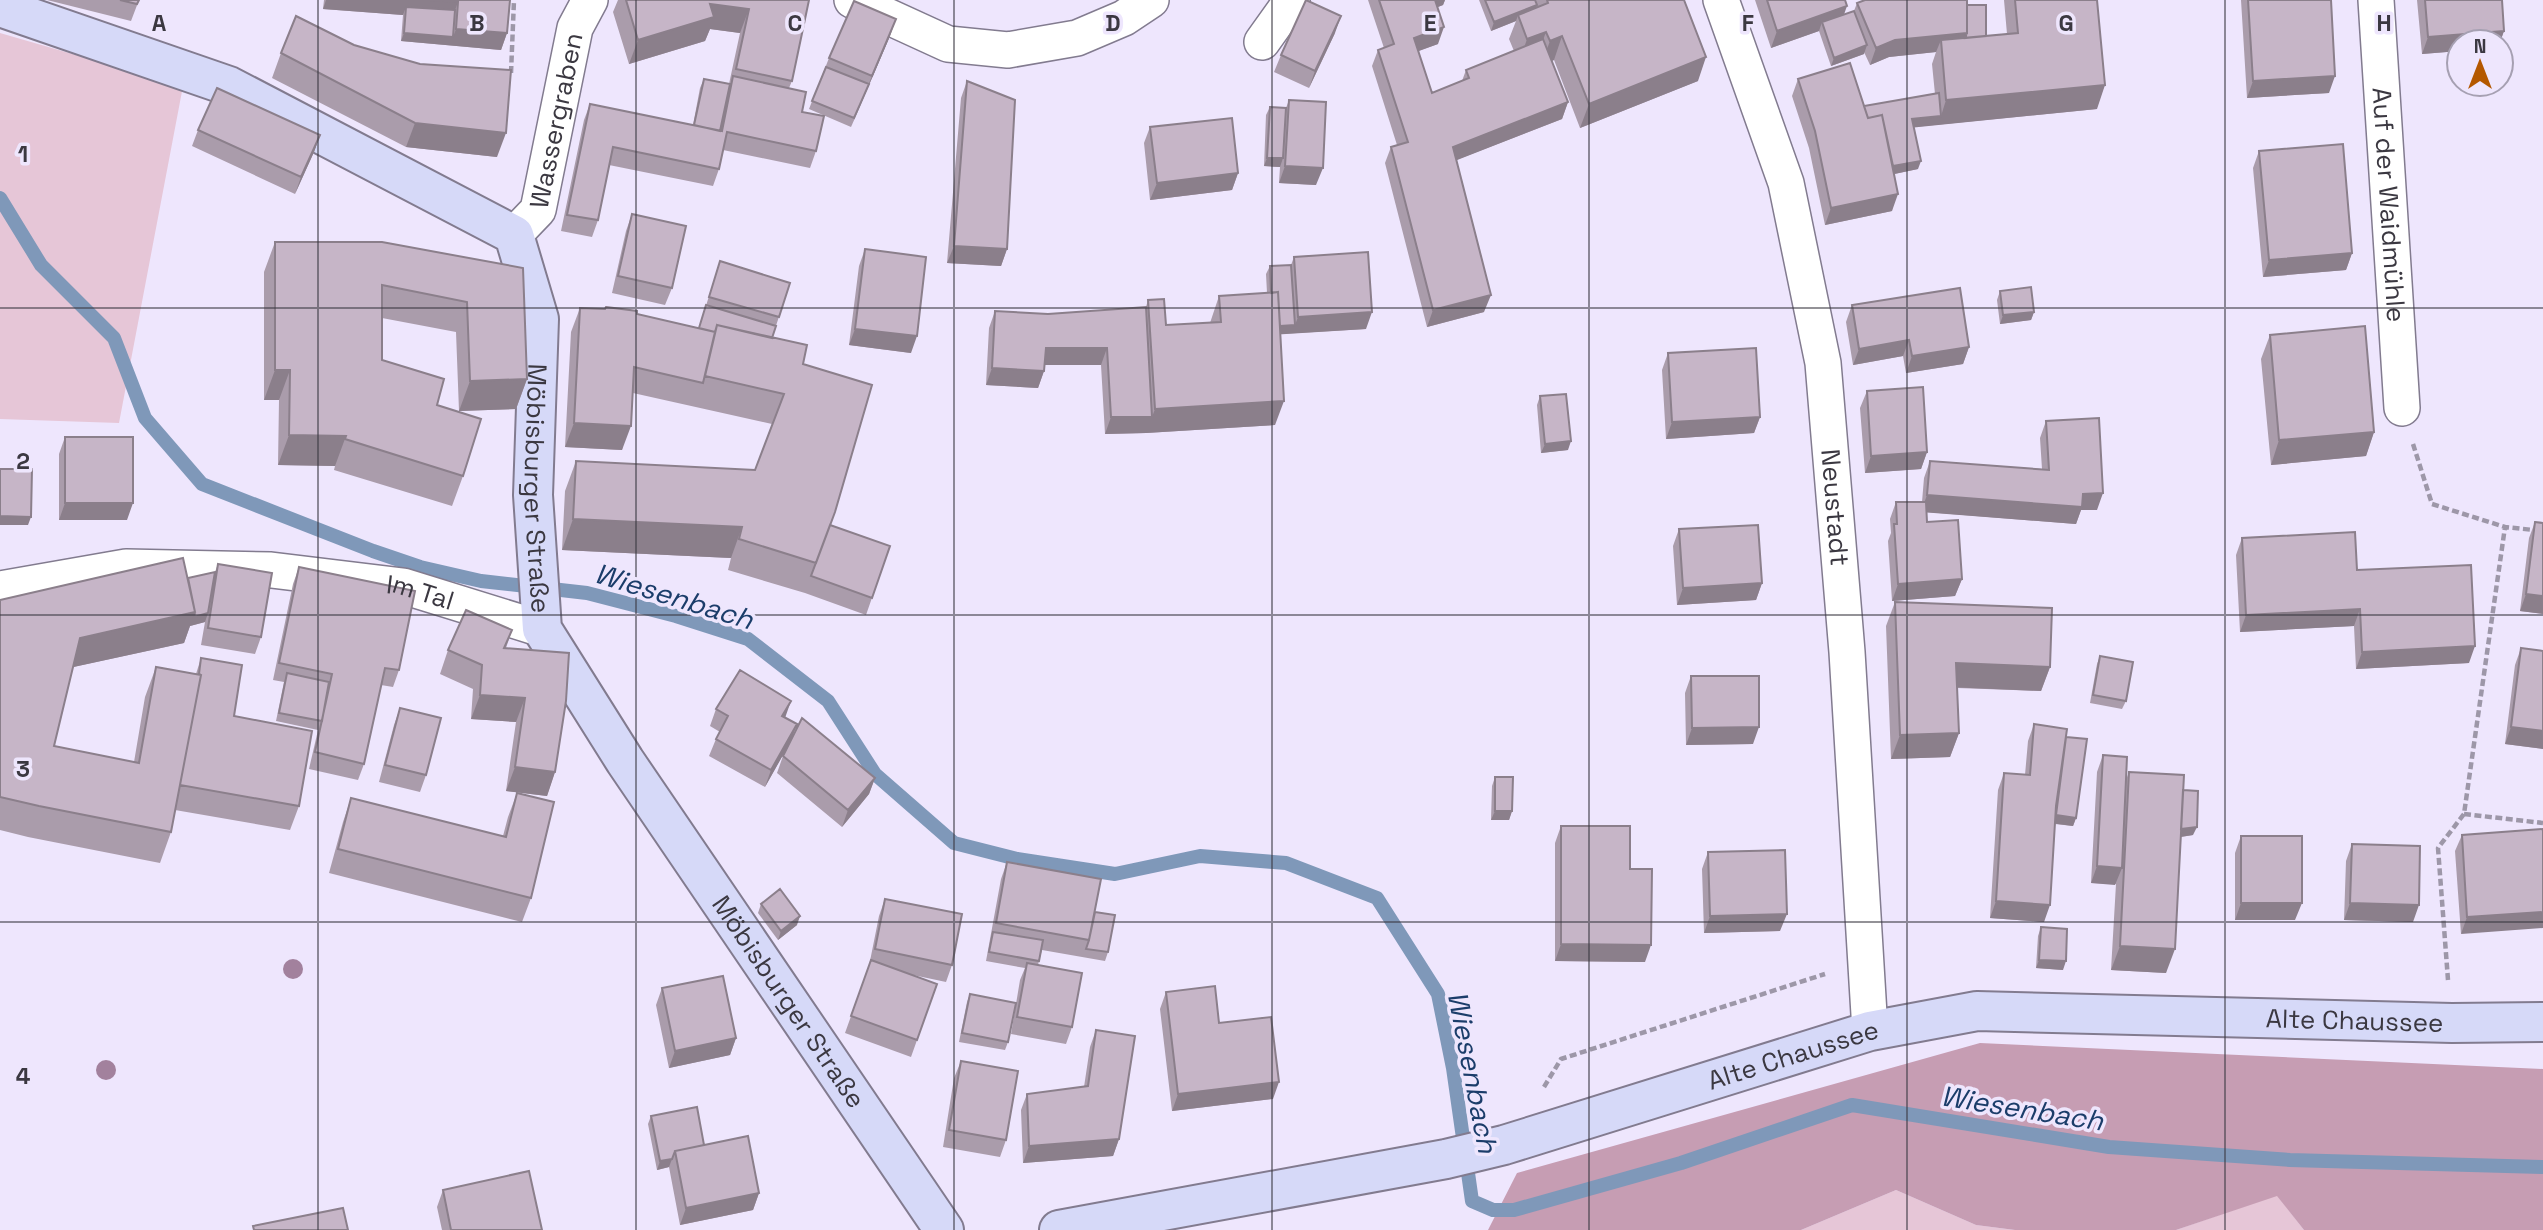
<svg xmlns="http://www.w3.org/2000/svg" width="2543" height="1230" viewBox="0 0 2543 1230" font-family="'Space Grotesk',sans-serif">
<rect width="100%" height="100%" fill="#eee6fd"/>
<path fill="#e6c6d7" d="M0 33 183 86 119 423 0 419Z
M1896 1190 1976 1225 2015 1230H1801Z
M2277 1195 2304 1230H2176Z"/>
<path fill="#c69db3" d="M1980 1043 2543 1069V1230H2304L2277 1196 2176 1230H2015L1976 1225 1896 1190 1801 1230H1488L1517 1173Z"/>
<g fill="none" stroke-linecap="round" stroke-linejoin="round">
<path stroke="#7f98b9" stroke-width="14" d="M0 198 41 265 114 338 145 418 202 484 373 551 420 567 481 581 587 593 676 616 748 639 828 701 875 774 954 843 1017 859 1115 874 1200 856 1286 863 1377 898 1438 994 1453 1068 1472 1201 1493 1210H1514L1681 1163 1852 1105 2109 1147 2290 1160 2543 1167"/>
<g stroke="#827b8f" stroke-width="38">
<g id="street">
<path d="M852 0 948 44 1008 50 1077 38 1124 18 1151 0"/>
<path id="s1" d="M1721 0 1786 183 1823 363 1847 652 1870 1031"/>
<path id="s2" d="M2376 0 2402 408"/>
<path d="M1262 42 1292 0"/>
<path id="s3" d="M514 235 538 210 575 28 590 0"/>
<path id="s4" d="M0 589 126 567 271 570 403 586 542 629"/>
</g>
</g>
<g stroke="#827b8f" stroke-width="42">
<g id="secondary">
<path id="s5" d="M0 7 229 86 514 235 539 319 533 495 542 629 625 761 944 1230"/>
<path id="s6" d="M1059 1230 1446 1159 1504 1145 1870 1031 1977 1011 2452 1023 2543 1022"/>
</g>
</g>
<path stroke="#9d97a8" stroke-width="4.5" stroke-dasharray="7 3.5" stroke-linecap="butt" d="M511 73 514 0
M2413 444 2432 504 2505 527 2543 531
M2464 814 2543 823
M2448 980 2438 848 2464 814 2505 527
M1544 1087 1561 1059 1825 974"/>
<use href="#street" stroke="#fff" stroke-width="35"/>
<use href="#secondary" stroke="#d6d9f8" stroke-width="38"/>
</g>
<g fill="#a2819d">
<circle cx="293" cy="969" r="10"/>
<circle cx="106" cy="1070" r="10"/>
</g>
<path fill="#aa9cab" d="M47 0H139L131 21Z
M324 0H510L507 33 501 50 401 41 403 15 323 9Z
M618 0H809L792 81 789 88 802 112 816 151 810 168 723 150 719 169 713 186 609 165 598 220 592 237 561 231 584 120 590 104 693 125 700 88 704 79 729 84 740 33 710 29 705 41 629 64 613 12Z
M1368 0H1445L1443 5 1438 7V44L1418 51 1432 93 1462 81 1466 70 1514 51 1509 39 1516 21 1491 31 1479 0H1684L1698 81 1580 128 1554 60 1552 61 1568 102 1562 119 1456 160 1484 312 1427 327 1385 163 1391 147 1397 145 1372 66 1378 50 1384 48Z
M1755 0H1845L1844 15 1854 11 1857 3 1967 5 1986 36 2007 34 2004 0H2097V109L1914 127 1918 169 1894 174 1892 211 1825 225 1809 148 1792 96 1798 79 1864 106 1935 94 1932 64 1936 52 1889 57 1870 65 1864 52V54L1831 66 1819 31 1771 48Z
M2241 0H2331L2329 93 2247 98Z
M2417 0H2502L2504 31 2500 42H2459V51L2422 54Z
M1335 33 1309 88 1274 72 1281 55Z
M890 36 851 127 809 109 829 58Z
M354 45 420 64 497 157 406 147 272 78 281 53Z
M967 81 1007 249 1001 266 947 263 961 98Z
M1289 100 1316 185 1279 183 1280 167 1264 166 1266 115 1270 107 1286 108Z
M1150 127 1238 173 1232 190 1150 200 1144 143Z
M198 130 320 135 314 152 295 194 192 146Z
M2259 151 2352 253 2346 270 2263 277 2253 168Z
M632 214 672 288 665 305 612 293 626 231Z
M275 242 523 268 527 379 516 409 459 411 456 332 382 318V360L437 405 463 476 452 506 334 470 335 466 278 465 279 400H264V272Z
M865 249 911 353 849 345 859 266Z
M1294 257 1366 329 1280 334 1275 425 1146 433 1105 434 1101 365H1045L1044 371 1038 388 986 385 989 328 995 311 1048 314 1146 307 1148 300 1166 325 1210 323 1219 296 1267 293 1266 274 1270 266 1291 265Z
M720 261 790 283 772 338 803 364 830 525 890 546 866 615 805 593 728 570 731 558 562 550 565 491 576 461 755 470 772 424 633 393 622 450 565 447 571 332 580 308 637 314 699 328Z
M2000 291 2034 312 2031 320 2000 324 1997 300Z
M1852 305 1969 347 1963 364 1906 373 1903 356 1853 365 1846 322Z
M2270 335 2374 432 2366 456 2271 465 2261 359Z
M1668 353 1760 417 1754 433 1666 439 1662 370Z
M1867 391 1927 452 1921 469 1865 473 1860 408Z
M1540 396 1568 450 1541 453 1537 405Z
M2046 421 2097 510H2081L2076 524 1926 512 1927 522 1962 579 1955 596 1892 601 1888 541 1891 533 1890 519 1896 502H1922L1924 478 1930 461 2042 469 2040 438Z
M65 437 127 520H59V454Z
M2535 522 2543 614 2520 611 2529 538Z
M1679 529 1762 583 1756 600 1677 605 1673 546Z
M2242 538 2357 570 2469 663 2356 669 2354 626 2240 632 2236 555Z
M218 564 261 637 255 654 201 645 205 622 190 626 184 643 73 667 54 746 134 762 145 697 156 667 196 674 201 658 234 716 299 806 290 830 175 810 171 832 160 863 28 837 0 830V600L188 578 215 572Z
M299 567 399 670 393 687 381 685 364 764 358 780 309 769 318 730 276 721 284 682 273 680 293 584Z
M1895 602 2050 667 2041 691 1957 688 1959 733 1950 757 1891 759 1886 626Z
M512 630 506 648 555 772 547 796 506 791 516 722 471 719 473 689 440 674 448 650Z
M2521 648 2543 651V749L2505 744 2515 665Z
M2100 656 2126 701 2122 709 2090 703 2097 664Z
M1691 676 1753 744 1686 745 1685 693Z
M400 708 426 775 420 792 379 782 394 725Z
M716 709 785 718 791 741 875 778 869 794 842 827 777 773 783 756 790 742 765 787 709 756 716 739 720 732 710 726Z
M2034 724 2066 737 2076 818 2073 826 2055 824 2044 922 1990 918 1998 790 2004 773 2025 775 2028 741Z
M2103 755 2126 780 2129 772 2183 790 2193 835 2181 837 2166 973 2111 970 2116 884 2091 883 2097 772Z
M1495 777 1512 811 1509 820H1491L1492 786Z
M517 793 531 898 522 922 329 873 343 822 351 798 503 836 508 817Z
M1561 826 1630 869 1645 962 1555 961V843Z
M2543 829 2461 934 2455 851 2462 835Z
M2241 836 2295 920H2235V853Z
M2352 844 2413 922 2344 920 2346 861Z
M1708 852 1780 931 1704 933 1702 869Z
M1007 862 1095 912 1108 952 1105 961 1042 950 1038 965 1072 1027 1066 1044 1011 1034 1020 980 1025 968 986 961 1001 879Z
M885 899 952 965 946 982 913 975 937 984 911 1057 845 1033 869 966 879 916Z
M761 904 797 925 778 940 758 913Z
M2041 927 2063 970 2036 968 2038 936Z
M662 988 736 1038 730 1055 669 1068 656 1005Z
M1166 992 1219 1023 1273 1099 1172 1111 1160 1009Z
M970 994 1008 1042 1005 1050 959 1042 967 1002Z
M1096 1030 1119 1139 1113 1156 1023 1163 1021 1110 1027 1094 1084 1087 1090 1047Z
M961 1061 1006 1140 1000 1157 943 1147 954 1078Z
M651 1116 704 1145 759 1193 753 1210 680 1225 669 1167 657 1170 648 1124Z
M443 1190 542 1230H442L437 1207Z"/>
<path fill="#8b7f8b" d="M326 0H430L458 2 452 19 406 7 403 15 323 9Z
M1431 0H1445L1443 5 1427 11Z
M710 4 749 9 740 33 710 29 705 41 629 64 638 40Z
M1537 5 1534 14 1518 15 1516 21 1491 31 1494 22Z
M1847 6 1841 23 1822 22 1819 31 1771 48 1777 31Z
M1341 16 1335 33 1309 88 1315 71Z
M896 19 890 36 851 127 872 76Z
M1444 27 1438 44 1408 55 1414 38Z
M456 29 507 33 501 50 401 41 404 33 453 37Z
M2504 31 2500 42H2459V51L2422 54 2428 37Z
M1546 32 1537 56 1519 63 1527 39Z
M1967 33 1961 50 1941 40 1936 52 1889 57 1870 65 1876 48 1895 40Z
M1562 36 1554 60 1541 65 1550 41Z
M1867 45 1864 54 1831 66 1834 58Z
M1706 57 1698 81 1580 128 1589 104Z
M2335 76 2329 93 2247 98 2253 81Z
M2105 85 2097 109 1909 128 1912 119 1941 116 1946 100Z
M1568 102 1562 119 1447 164 1453 147Z
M415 123 506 133 497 157 406 147Z
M320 135 314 152 295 194 301 177Z
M1267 158H1283L1280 167 1264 166Z
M1921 161 1918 169 1885 176 1888 167Z
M1285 166 1323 168 1316 185 1279 183Z
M1238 173 1232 190 1150 200 1157 183Z
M1898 194 1892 211 1825 225 1831 208Z
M954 246 1007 249 1001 266 947 263Z
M2352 253 2346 270 2263 277 2269 260Z
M1491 295 1484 312 1427 327 1433 310Z
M1372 312 1366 329 1270 335 1273 326 1295 325 1298 317Z
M2034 312 2031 320 2000 324 2003 315Z
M855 329 917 336 911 353 849 345Z
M1909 340 1903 356 1853 365 1859 349Z
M1969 347 1963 364 1906 373 1912 356Z
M1046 348H1107L1101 365H1040Z
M992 368 1044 371 1038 388 986 385Z
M275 370H290L279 400H264Z
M527 379 516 409 459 411 470 381Z
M1284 401 1275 425 1146 433 1105 434 1111 417H1152L1155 409Z
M1760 417 1754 433 1666 439 1672 422Z
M574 423 631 426 622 450 565 447Z
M2374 432 2366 456 2271 465 2279 440Z
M289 435 346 436 335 466 278 465Z
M1571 441 1568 450 1541 453 1545 444Z
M1927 452 1921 469 1865 473 1871 456Z
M2103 493 2097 510H2081L2076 524 1921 512 1927 495Z
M65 503H133L127 520H59Z
M0 516 31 517 28 525H0Z
M573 519 742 527 731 558 562 550Z
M1962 579 1955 596 1892 601 1898 584Z
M1762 583 1756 600 1677 605 1683 588Z
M2526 594 2543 596V614L2520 611Z
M2360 609 2354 626 2240 632 2246 615Z
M195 612 208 613 205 622 190 626 184 643 69 668 80 638Z
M2475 646 2469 663 2356 669 2362 652Z
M1956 663 2050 667 2041 691 1947 687Z
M480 695 525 698 516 722 471 719Z
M791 701 785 718 782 716Z
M797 724 791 741 765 787 771 770Z
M1759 727 1753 744 1686 745 1692 728Z
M2511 727 2543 731V749L2505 744Z
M1959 733 1950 757 1891 759 1900 735Z
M515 767 555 772 547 796 506 791Z
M875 778 869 794 842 827 848 810Z
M1495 811H1512L1509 820H1491Z
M2054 815 2076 818 2073 826 2050 823Z
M2197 827 2193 835 2173 838 2177 829Z
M2097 866 2122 868 2115 885 2091 883Z
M1996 901 2050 905 2044 922 1990 918Z
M2241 903H2302L2295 920H2235Z
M2350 903 2419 905 2413 922 2344 920Z
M2543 912V928L2461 934 2467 917Z
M1787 914 1780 931 1704 933 1710 916Z
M800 916 797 925 778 940 781 931Z
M1561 944 1651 945 1645 962 1555 961Z
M2120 946 2175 949 2166 973 2111 970Z
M2039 960 2066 961 2063 970 2036 968Z
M736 1038 730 1055 669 1068 675 1051Z
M1279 1082 1273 1099 1172 1111 1178 1094Z
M1119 1139 1113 1156 1023 1163 1029 1146Z
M672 1159 669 1167 657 1170 660 1161Z
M759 1193 753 1210 680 1225 686 1208Z"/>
<path fill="#c6b5c7" stroke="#8b7f8b" stroke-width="2" d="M120 0H139L137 4Z
M430 0H510L507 33 456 29 458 2Z
M626 0H809L792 81 736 69 749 9 710 4 714 17 638 40Z
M1306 0 1341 16 1315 71 1281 55Z
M1379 0H1435L1444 27 1414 38 1432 93 1469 78 1466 70 1543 39 1568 102 1453 147 1491 295 1433 310 1391 147 1408 142 1378 50 1394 44Z
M1485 0H1535L1537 5 1494 22Z
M1547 0H1684L1706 57 1589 104 1562 36 1550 41 1546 32 1527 39 1518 15 1548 3Z
M1767 0H1845L1847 6 1777 31Z
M1865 0H1967V33L1895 40 1876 48 1857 3Z
M2015 0H2097L2105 85 1946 100 1941 40 2018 33Z
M2248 0H2331L2335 76 2253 81Z
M2425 0H2502L2504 31 2428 37Z
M854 1 896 19 872 76 829 58Z
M1967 5H1986V36L1965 38 1967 33Z
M406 7 455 10 453 37 404 33Z
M1854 11 1867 45 1834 58 1822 22Z
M296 16 354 45 420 64 511 70 506 133 415 123 281 53Z
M1850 63 1868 118 1882 115 1898 194 1831 208 1815 131 1798 79Z
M826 67 869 84 854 118 812 101Z
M733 76 806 92 802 112 824 116 816 151 727 132 719 169 613 147 598 220 567 215 590 104 722 131Z
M704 79 730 84 720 131 694 125Z
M967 81 1015 100 1007 249 954 246Z
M217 88 320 135 301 177 198 130Z
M1939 93 1941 116 1912 119 1921 161 1893 166 1882 115 1868 118 1864 106Z
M1289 100 1326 102 1323 168 1285 166Z
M1270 107 1286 108 1283 158H1267Z
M1232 118 1238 173 1157 183 1150 127Z
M2343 144 2352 253 2269 260 2259 151Z
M632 214 686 226 672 288 618 276Z
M275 242H382L523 268 527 379 470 381 467 302 382 285V360L444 379 437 405 481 419 463 476 345 439 346 436 289 435 290 370H275Z
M865 249 926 257 917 336 855 329Z
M1368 252 1372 312 1298 317 1294 257Z
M720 261 790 283 779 317 709 297Z
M1291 265 1295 325 1280 326 1278 292 1271 293 1270 266Z
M2031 287 2034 312 2003 315 2000 291Z
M1960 288 1969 347 1912 356 1909 340 1859 349 1852 305Z
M1278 292 1284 401 1155 409 1148 300 1164 299 1166 325 1221 322 1219 296Z
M706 305 776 326 772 338 717 325 715 332 699 328Z
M606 307 637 311V314L715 332 703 383 634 367 631 426 574 423 580 308 605 309Z
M1146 307 1152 417H1111L1107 348H1046L1044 371 992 368 995 311 1048 314Z
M717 325 807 345 803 364 872 385 835 512 816 563 739 539 742 527 573 519 576 461 755 470 784 394 705 376Z
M2365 326 2374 432 2279 440 2270 335Z
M1756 348 1760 417 1672 422 1668 353Z
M1923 387 1927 452 1871 456 1867 391Z
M1566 394 1571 441 1545 444 1540 396Z
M2099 418 2103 493 2083 494 2082 507 1927 495 1930 461 2049 470 2046 421Z
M65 437H133V503H65Z
M0 469H32L31 517 0 516Z
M1896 502H1926L1927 522 1958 520 1962 579 1898 584 1894 524H1897Z
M2535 522 2543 523V596L2526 594Z
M830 525 890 546 872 598 811 576Z
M1758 525 1762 583 1683 588 1679 529Z
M2355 532 2357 570 2471 565 2475 646 2362 652 2360 609 2246 615 2242 538Z
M183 558 195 612 80 638 54 746 139 763 156 667 201 675 171 832 39 806 0 797V600Z
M218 564 272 573 261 637 208 628Z
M299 567 415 591 399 670 385 668 364 764 315 752 332 674 279 663Z
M215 572 208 613 194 617 195 612 188 578Z
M1895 602 2052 608 2050 667 1956 663 1959 733 1900 735Z
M466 610 512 630 504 648 569 653 566 701 555 772 515 767 525 698 480 695 482 665 448 650Z
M2521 648 2543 651V731L2511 727Z
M2100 656 2133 662 2126 701 2093 695Z
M201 658 242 665 234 716 312 731 299 806 180 785 201 675 199 674Z
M740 670 791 701 782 716 797 724 771 770 716 739 728 716 716 709Z
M287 673 329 682 322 721 279 713Z
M1691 676H1759V727L1692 728Z
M400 708 441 718 426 775 385 765Z
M802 718 875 778 848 810 783 756Z
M2034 724 2067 729 2056 806 2050 905 1996 901 2004 773 2030 775Z
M2066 737 2087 739 2076 818 2056 815Z
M2103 755 2127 757 2122 868 2097 866Z
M2129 772 2184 775 2175 949 2120 946Z
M1495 777H1513L1512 811H1495Z
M2183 790 2198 791 2197 827 2181 829Z
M517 793 554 802 531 898 338 849 351 798 506 837Z
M1561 826H1630V869H1652L1651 945 1561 944Z
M2543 829V912L2467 917 2462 835Z
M2241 836H2302V903H2241Z
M2352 844 2420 846 2419 905 2350 903Z
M1785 850 1787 914 1710 916 1708 852Z
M1007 862 1101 879 1089 940 996 923Z
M780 889 800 916 781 931 761 904Z
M885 899 962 914 952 965 875 949Z
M1095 912 1115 915 1108 952 1086 949 1089 940Z
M2041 927 2067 929 2066 961 2039 960Z
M993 932 1043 940 1039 961 989 952Z
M871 960 937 984 917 1040 851 1016Z
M1027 963 1082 973 1072 1027 1017 1017Z
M723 976 736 1038 675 1051 662 988Z
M1215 986 1219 1023 1271 1017 1279 1082 1178 1094 1166 992Z
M970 994 1016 1003 1008 1042 962 1033Z
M1096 1030 1135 1036 1119 1139 1029 1146 1027 1094 1088 1086Z
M961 1061 1018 1071 1006 1140 949 1130Z
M697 1107 704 1145 675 1151 672 1159 660 1161 651 1116Z
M748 1136 759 1193 686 1208 675 1151Z
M529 1171 542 1230H451L443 1190Z
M343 1208 348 1230H254L253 1226Z"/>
<path fill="none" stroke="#3b3841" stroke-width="2" stroke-opacity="0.55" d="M318 0V1230M636 0V1230M954 0V1230M1272 0V1230M1589 0V1230M1907 0V1230M2225 0V1230M0 308H2543M0 615H2543M0 922H2543"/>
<g text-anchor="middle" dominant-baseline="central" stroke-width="7" stroke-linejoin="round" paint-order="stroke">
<g font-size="26" fill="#3b3841" stroke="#eee6fd">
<text stroke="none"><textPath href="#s3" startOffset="126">Wassergraben</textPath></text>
<text stroke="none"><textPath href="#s2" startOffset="205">Auf der Waidmühle</textPath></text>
<text stroke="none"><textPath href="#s5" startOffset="821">Möbisburger Straße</textPath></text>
<text stroke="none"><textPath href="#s1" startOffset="523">Neustadt</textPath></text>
<text stroke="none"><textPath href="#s4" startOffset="424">Im Tal</textPath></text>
<text stroke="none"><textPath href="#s5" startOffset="1409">Möbisburger Straße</textPath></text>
<text stroke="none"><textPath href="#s6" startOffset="1323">Alte Chaussee</textPath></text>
<text stroke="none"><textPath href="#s6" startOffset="756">Alte Chaussee</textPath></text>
</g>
<g font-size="28" font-style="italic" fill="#1b3d6a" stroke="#eee6fd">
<text transform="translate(674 596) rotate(17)">Wiesenbach</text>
<text transform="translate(1473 1072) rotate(79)">Wiesenbach</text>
<text transform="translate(2022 1108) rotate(9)">Wiesenbach</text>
</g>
</g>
<g font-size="23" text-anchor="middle" font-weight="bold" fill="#3b3841" stroke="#eee6fd" stroke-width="7" stroke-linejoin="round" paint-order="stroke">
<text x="159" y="31">A</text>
<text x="477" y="31">B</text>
<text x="795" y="31">C</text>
<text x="1113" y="31">D</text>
<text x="1430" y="31">E</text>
<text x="1748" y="31">F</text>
<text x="2066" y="31">G</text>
<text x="2384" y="31">H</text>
<text x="23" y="162">1</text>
<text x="23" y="469">2</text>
<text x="23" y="777">3</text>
<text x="23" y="1084">4</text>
</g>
<g transform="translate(2480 63)"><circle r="33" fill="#eee6fd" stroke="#a6a0b2" stroke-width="2"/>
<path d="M0-5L12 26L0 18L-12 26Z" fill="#b45800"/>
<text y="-10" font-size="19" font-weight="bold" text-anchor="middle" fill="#3b3841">N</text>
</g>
</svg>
